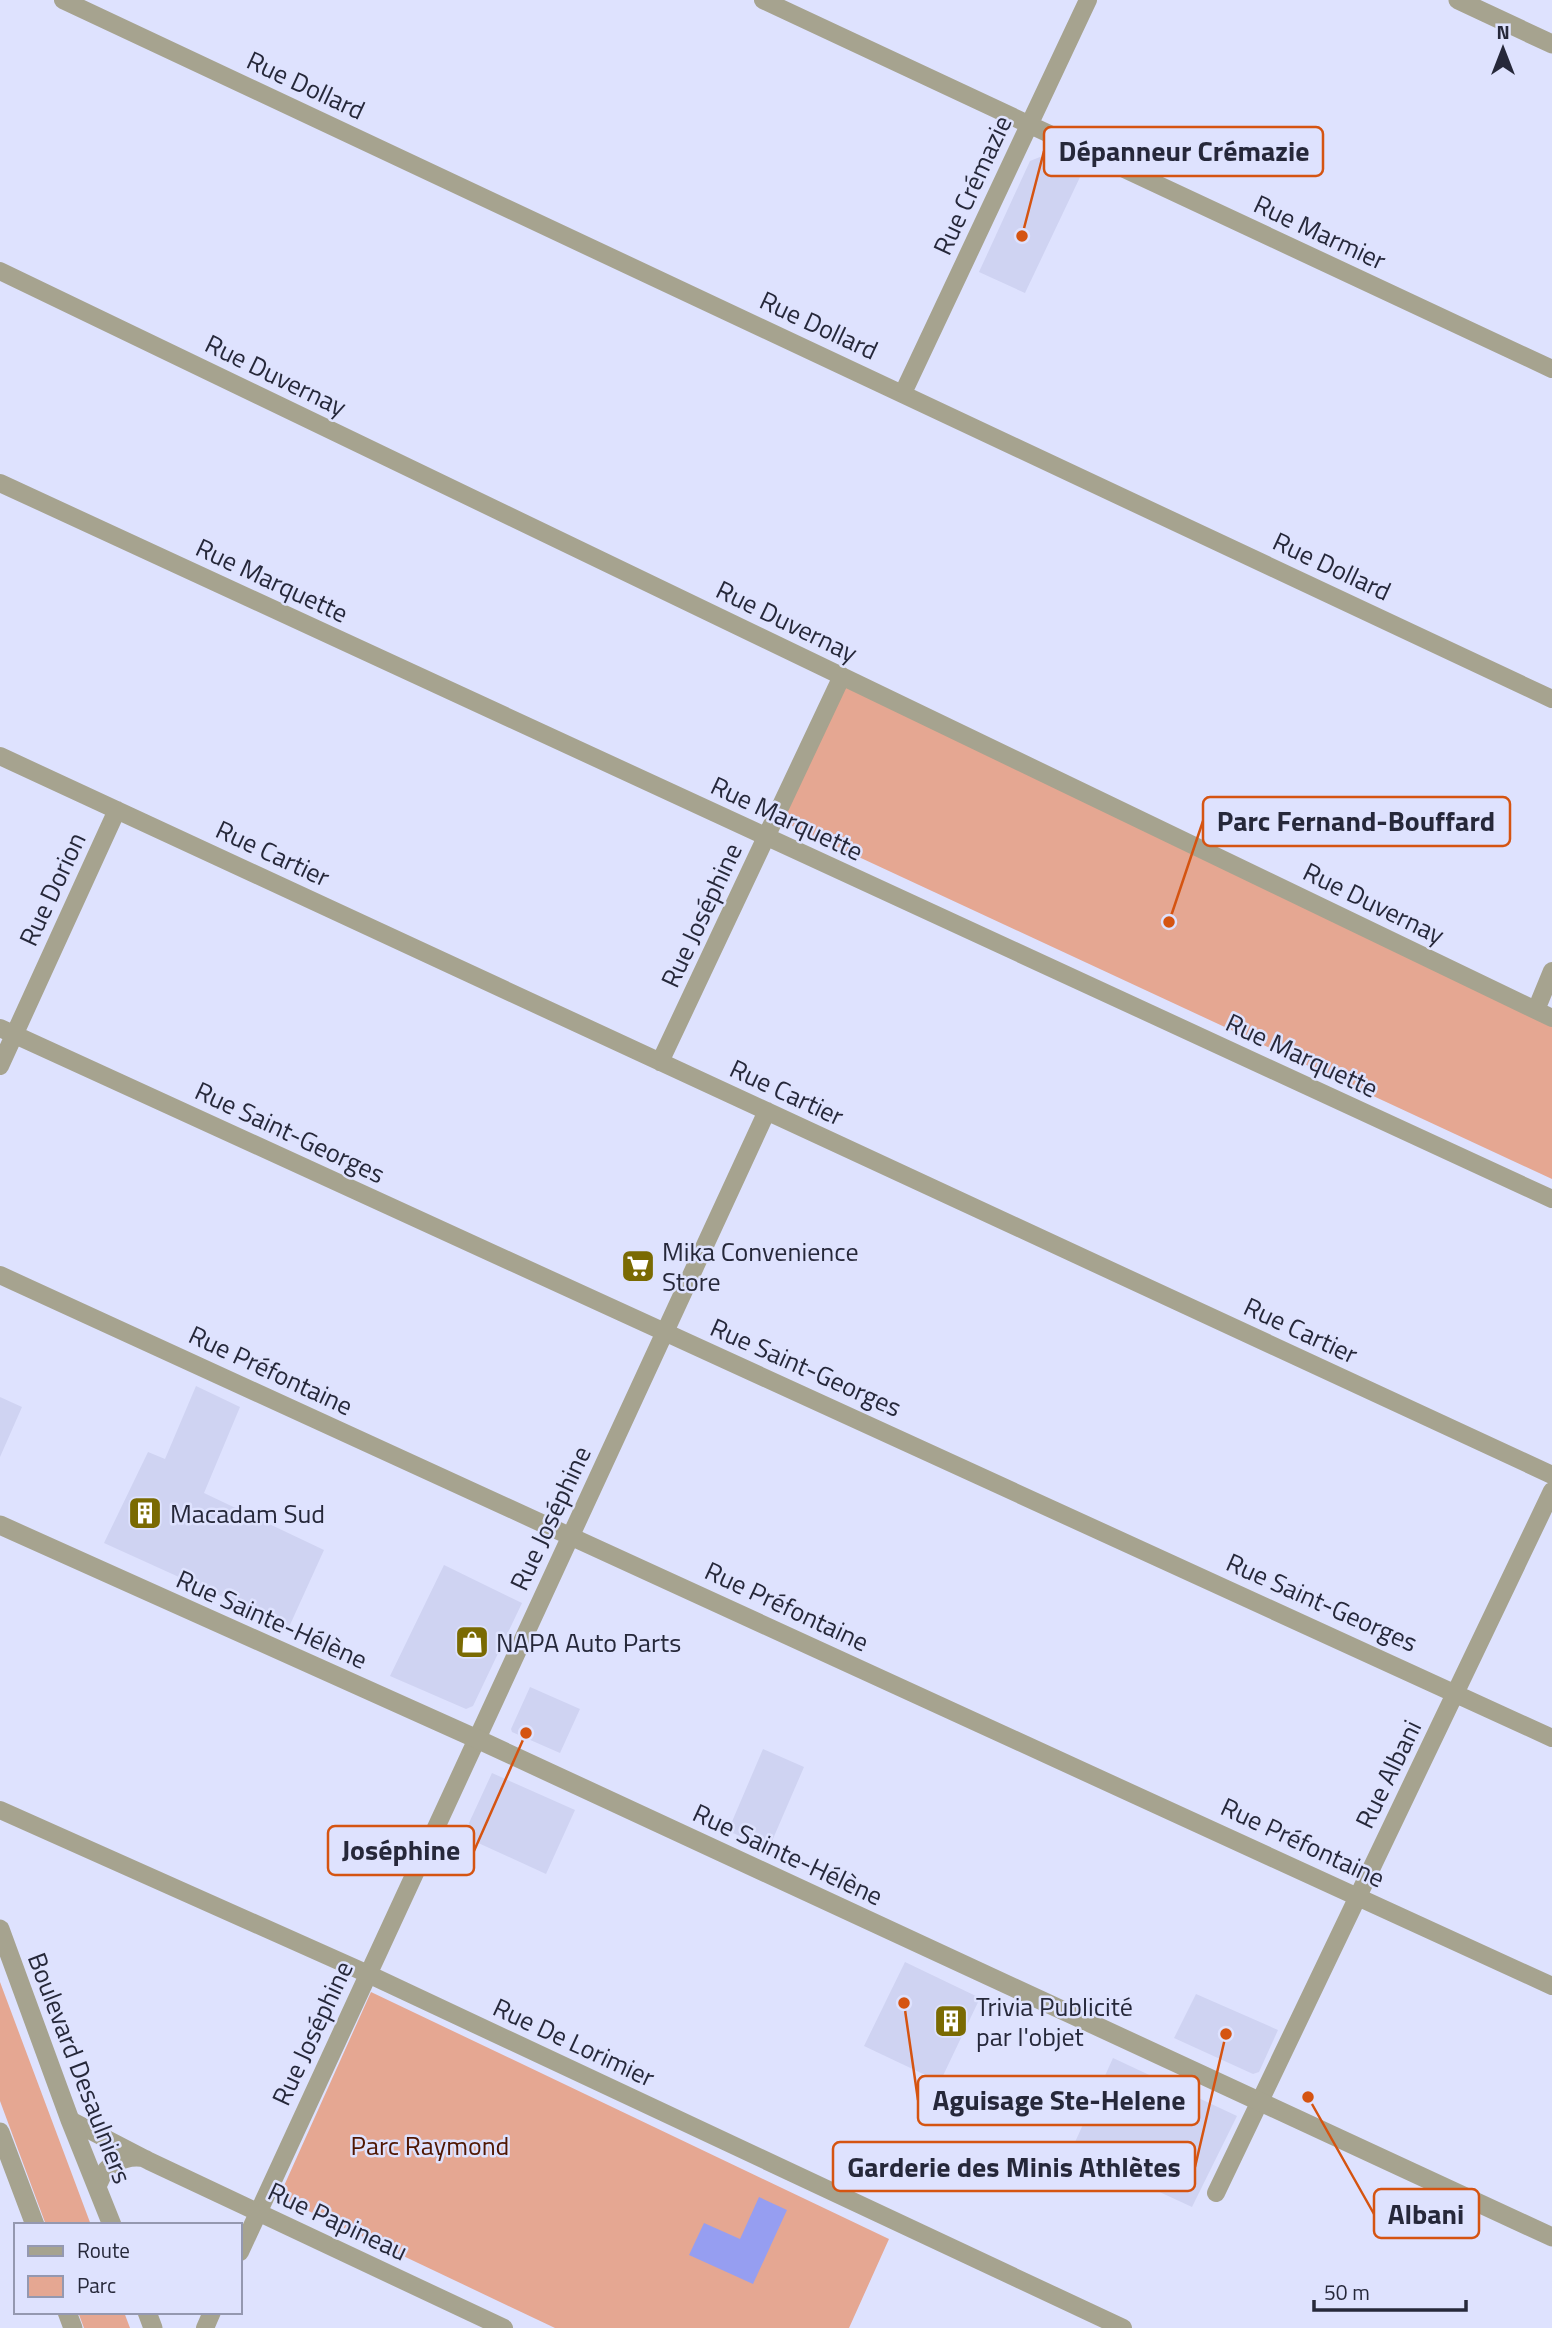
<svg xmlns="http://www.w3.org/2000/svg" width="1552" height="2328" viewBox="0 0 1552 2328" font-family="'Titillium Web',sans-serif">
<rect width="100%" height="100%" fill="#dee2fe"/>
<path fill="#cfd3f2" d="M1040 157 1081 175 1025 293 979 272 1030 161Z
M196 1386 240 1407 204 1493 324 1550 289 1627 104 1543 148 1452 165 1459Z
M0 1397 22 1407 0 1457Z
M444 1565 522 1603 473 1706 466 1709 390 1676Z
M530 1687 580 1709 560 1753 512 1732 511 1729Z
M763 1749 804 1767 769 1848 728 1831Z
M492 1773 575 1810 546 1874 463 1836Z
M905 1962 980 1998 940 2082 864 2046Z
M1196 1994 1278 2030 1259 2072 1253 2074 1174 2038Z
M1113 2058 1237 2116 1192 2207 1071 2151Z"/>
<path fill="#e5a792" d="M845 685 1552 1026V1179L777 819Z
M0 1982 91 2225H46L0 2101Z
M371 1992 889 2239 849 2328H555L279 2197Z
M78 2312H124L130 2328H84Z"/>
<path fill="#969ef1" d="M759 2197 787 2210 753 2284 689 2255 704 2223 740 2239Z"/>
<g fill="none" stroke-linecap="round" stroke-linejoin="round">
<path stroke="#a6a38f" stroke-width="18" d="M63 0 1552 699
M763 0 1552 369
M0 271 1552 1018
M903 393 1088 0
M0 483 1552 1199
M0 756 1552 1475
M1536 1010 1552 971
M0 1028 1552 1738
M660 1062 842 676
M0 1066 117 810
M0 1275 1552 1986
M0 1810 368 1974 1123 2328
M70 2120 149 2161 504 2328
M97 2187C100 2182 102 2175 106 2170 115 2160 134 2155 146 2159
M1216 2193 1552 1491
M240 2252 767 1111
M205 2328 212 2312"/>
<path stroke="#a6a38f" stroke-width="19" d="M1458 0 1552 44
M0 1525 477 1739 1552 2237
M0 1929 70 2120 112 2225
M0 2132 35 2225
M67 2312 73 2328
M147 2312 153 2328"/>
</g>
<defs>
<g id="supermarket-square" transform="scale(1.75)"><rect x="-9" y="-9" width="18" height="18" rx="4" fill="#7a6a02" stroke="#dee2fe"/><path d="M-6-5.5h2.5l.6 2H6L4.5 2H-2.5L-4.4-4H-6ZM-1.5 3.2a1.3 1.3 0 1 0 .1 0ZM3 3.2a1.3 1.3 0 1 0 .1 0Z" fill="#fff"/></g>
<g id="building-square" transform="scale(1.75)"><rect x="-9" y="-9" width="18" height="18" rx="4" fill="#7a6a02" stroke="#dee2fe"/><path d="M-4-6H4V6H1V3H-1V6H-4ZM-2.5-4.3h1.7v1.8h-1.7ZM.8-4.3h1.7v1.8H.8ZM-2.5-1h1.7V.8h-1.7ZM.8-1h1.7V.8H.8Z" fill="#fff"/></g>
<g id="shop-square" transform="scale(1.75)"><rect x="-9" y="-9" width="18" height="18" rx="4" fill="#7a6a02" stroke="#dee2fe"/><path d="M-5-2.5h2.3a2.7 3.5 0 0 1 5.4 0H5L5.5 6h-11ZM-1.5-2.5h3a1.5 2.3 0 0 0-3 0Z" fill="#fff"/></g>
</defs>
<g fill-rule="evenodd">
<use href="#supermarket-square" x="638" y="1266"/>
<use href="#building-square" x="145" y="1513"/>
<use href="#shop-square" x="472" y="1642"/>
<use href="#building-square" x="951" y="2021"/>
</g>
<g text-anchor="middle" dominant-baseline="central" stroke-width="5" stroke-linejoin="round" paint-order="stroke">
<g font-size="26" fill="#26283a" stroke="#dee2fe">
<text transform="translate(306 85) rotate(25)">Rue Dollard</text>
<text transform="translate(972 185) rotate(-65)">Rue Crémazie</text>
<text transform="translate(1320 232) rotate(25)">Rue Marmier</text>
<text transform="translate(819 325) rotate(25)">Rue Dollard</text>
<text transform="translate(276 375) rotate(26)">Rue Duvernay</text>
<text transform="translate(1332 566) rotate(25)">Rue Dollard</text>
<text transform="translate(272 580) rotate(25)">Rue Marquette</text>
<text transform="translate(787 621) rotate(26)">Rue Duvernay</text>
<text transform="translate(787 818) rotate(25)">Rue Marquette</text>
<text transform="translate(273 853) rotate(25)">Rue Cartier</text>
<text transform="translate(52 889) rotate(-65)">Rue Dorion</text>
<text transform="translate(1374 903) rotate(26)">Rue Duvernay</text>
<text transform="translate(701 915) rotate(-65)">Rue Joséphine</text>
<text transform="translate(1302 1055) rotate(25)">Rue Marquette</text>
<text transform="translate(787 1092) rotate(25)">Rue Cartier</text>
<text transform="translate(290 1132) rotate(25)">Rue Saint-Georges</text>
<text transform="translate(1301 1330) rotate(25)">Rue Cartier</text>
<text transform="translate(806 1367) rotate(24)">Rue Saint-Georges</text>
<text transform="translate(271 1370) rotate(25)">Rue Préfontaine</text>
<text transform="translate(550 1518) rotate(-65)">Rue Joséphine</text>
<text transform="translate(1322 1602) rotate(24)">Rue Saint-Georges</text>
<text transform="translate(787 1606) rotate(25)">Rue Préfontaine</text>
<text transform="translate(272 1619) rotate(24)">Rue Sainte-Hélène</text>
<text transform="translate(1388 1774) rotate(-64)">Rue Albani</text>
<text transform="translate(1303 1842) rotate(25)">Rue Préfontaine</text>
<text transform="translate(788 1854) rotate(25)">Rue Sainte-Hélène</text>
<text transform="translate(312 2033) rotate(-65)">Rue Joséphine</text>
<text transform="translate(574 2042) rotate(25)">Rue De Lorimier</text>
<text transform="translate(80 2068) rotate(69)">Boulevard Desaulniers</text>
<text transform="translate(338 2221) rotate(25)">Rue Papineau</text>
</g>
<g font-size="26" fill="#26283a" stroke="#dee2fe" text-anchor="start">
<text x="662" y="1251">Mika Convenience<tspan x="662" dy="30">Store</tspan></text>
<text x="170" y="1513">Macadam Sud</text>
<text x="496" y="1642">NAPA Auto Parts</text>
<text x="976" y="2006">Trivia Publicité<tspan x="976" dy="30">par l'objet</tspan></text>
</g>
<g font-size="26" fill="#501702" stroke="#dee2fe">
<text x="430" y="2145">Parc Raymond</text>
</g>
</g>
<path fill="none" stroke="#d55411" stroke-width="2.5" d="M1022 236L1044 151M1169 922L1203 821M526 1733L474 1851M904 2003L918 2100M1226 2034L1195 2167M1308 2097L1374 2214"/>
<g fill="#d55411" stroke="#dee2fe" stroke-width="2.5">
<circle cx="1022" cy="236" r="7"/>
<circle cx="1169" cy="922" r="7"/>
<circle cx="526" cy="1733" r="7"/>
<circle cx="904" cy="2003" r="7"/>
<circle cx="1226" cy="2034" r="7"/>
<circle cx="1308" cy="2097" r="7"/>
</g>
<g fill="#dee2fe" stroke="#d55411" stroke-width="2.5">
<rect x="1044" y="127" width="279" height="49" rx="7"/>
<rect x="1203" y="797" width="307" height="49" rx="7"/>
<rect x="328" y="1826" width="146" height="49" rx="7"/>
<rect x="918" y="2076" width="281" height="49" rx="7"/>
<rect x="833" y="2142" width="362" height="49" rx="7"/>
<rect x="1374" y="2189" width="105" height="49" rx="7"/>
</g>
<g font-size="28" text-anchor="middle" font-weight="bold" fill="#26283a">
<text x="1184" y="161">Dépanneur Crémazie</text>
<text x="1356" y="831">Parc Fernand-Bouffard</text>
<text x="401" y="1860">Joséphine</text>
<text x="1059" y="2110">Aguisage Ste-Helene</text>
<text x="1014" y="2177">Garderie des Minis Athlètes</text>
<text x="1426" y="2224">Albani</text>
</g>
<rect x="14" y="2223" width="228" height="91" fill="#dee2fe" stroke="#9498b0" stroke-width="2"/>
<rect x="28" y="2246" width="35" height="10" fill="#a6a38f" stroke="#9498b0" stroke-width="2"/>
<text x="77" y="2258" font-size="21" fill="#26283a">Route</text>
<rect x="28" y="2276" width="35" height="21" fill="#e5a792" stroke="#9498b0" stroke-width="2"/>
<text x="77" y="2293" font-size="21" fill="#26283a">Parc</text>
<g transform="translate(1503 49)" stroke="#dee2fe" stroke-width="5" paint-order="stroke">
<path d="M0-5L12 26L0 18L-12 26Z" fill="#26283a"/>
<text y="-10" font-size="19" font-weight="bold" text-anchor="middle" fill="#26283a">N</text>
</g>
<path d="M1314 2300v10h152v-10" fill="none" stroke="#26283a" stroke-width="3.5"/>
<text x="1324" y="2300" font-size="21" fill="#26283a" stroke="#dee2fe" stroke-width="5" paint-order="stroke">50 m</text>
</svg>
